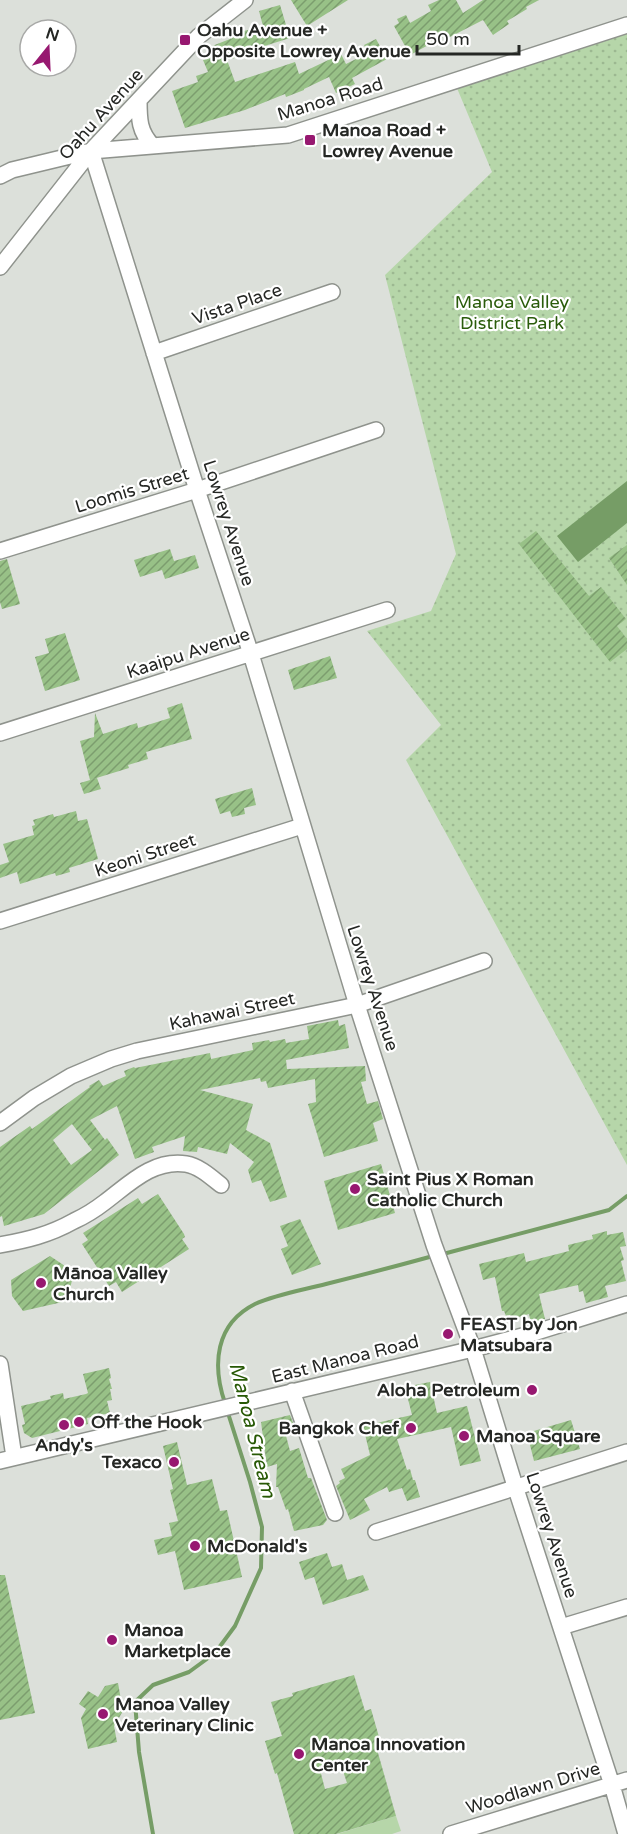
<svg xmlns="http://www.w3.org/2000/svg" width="627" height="1834" viewBox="0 0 627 1834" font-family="'Varela Round',sans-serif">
<defs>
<pattern id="park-dots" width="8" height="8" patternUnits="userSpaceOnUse" patternTransform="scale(1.5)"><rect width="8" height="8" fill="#b6d6a9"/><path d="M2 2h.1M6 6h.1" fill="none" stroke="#9cb891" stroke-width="1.8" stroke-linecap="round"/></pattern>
<pattern id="building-hatch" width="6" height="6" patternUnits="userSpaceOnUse" patternTransform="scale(1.5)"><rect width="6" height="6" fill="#98c187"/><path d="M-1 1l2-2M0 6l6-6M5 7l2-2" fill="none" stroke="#7c9d6e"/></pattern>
</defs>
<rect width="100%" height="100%" fill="#dce0da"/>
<path fill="#b6d6a9" d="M396 1816 401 1831 392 1834H337Z"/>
<path fill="url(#park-dots)" d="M627 25V1165L406 760 441 725 367 631 431 611 456 554 385 275 492 172 454 81Z"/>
<path fill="#769d66" d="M627 481V523L578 562 557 536Z"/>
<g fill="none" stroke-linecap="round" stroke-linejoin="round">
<path stroke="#769d66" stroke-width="4" d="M443 1254 609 1210 627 1196
M225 1403C212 1365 215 1324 255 1304 277 1294 303 1290 326 1284 362 1275 397 1266 433 1256
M153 1834 139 1752 135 1702 153 1685 189 1672 215 1653 235 1626 261 1568 262 1527 250 1482 227 1410"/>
</g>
<path fill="url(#building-hatch)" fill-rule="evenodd" d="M291 0H348L307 26Z
M439 0H456L463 13 483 0H539L526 7 527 9 507 21 509 24 493 35 483 20 446 39 445 36 410 55 394 26 399 23 397 19 406 15 410 23 431 11 428 5Z
M280 5 290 38 258 48 259 52 227 60 235 82 295 62 299 74 341 54 346 64 368 53 364 45 376 39 387 59 352 78 355 84 336 93 329 77 304 89V90L286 97 285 94 245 110 185 128 172 91 198 82 196 76 208 72 203 60 211 57 207 48 230 39 229 35 263 26 259 11Z
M536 531 589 596 601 587 626 619 617 626 627 639V649L610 662 519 544Z
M627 545V585L609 558Z
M170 549 174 561 195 555 199 568 165 579 162 570 140 577 134 560Z
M7 559 20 604 2 609 0 602V561Z
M65 633 80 680 45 691 35 657 49 653 45 639Z
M330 656 337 678 294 690 288 670Z
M182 703 192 739 146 752 148 759 128 765 129 768 90 780 80 741 94 737 95 713 103 734 137 723 138 728 170 718 167 708Z
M97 778 101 789 84 794 80 783Z
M252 788 256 805 244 808 245 814 232 817 230 811 220 814 215 799Z
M76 811 78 821 87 819 98 859 69 868 70 872 56 876 55 873 20 884 17 872 0 878V865L9 862 3 844 34 835 32 826 35 825 33 820 53 814 54 817Z
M338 1020 339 1026 345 1024 349 1048 286 1060 287 1069 365 1066 366 1081 361 1082 367 1104 378 1101 383 1119 373 1123 378 1141 324 1157 308 1104 316 1102 315 1079 268 1088 266 1081 261 1082 260 1078 200 1090 253 1104 246 1130 270 1143 287 1197 270 1202 261 1180 252 1183 248 1170 254 1162 230 1143 227 1154 198 1147 197 1152 183 1151 185 1136 152 1147 154 1152 135 1159 117 1106 90 1120 105 1140 107 1138 119 1155 44 1214 4 1226 2 1216 0 1217V1147L30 1126 32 1129 90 1087 89 1086 99 1080 103 1086 126 1076 124 1071 134 1067 135 1068 210 1053 211 1059 253 1050 252 1043 269 1040 270 1042 285 1039 286 1043 309 1039 307 1026ZM72 1124 92 1150 71 1165 53 1140Z
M381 1164 395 1213 338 1230 324 1181Z
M158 1194 184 1234 185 1237 182 1239 189 1249 122 1292 116 1282 109 1286 82 1244 88 1240 83 1233 138 1198 142 1204Z
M300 1219 321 1264 292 1275 281 1249 288 1246 280 1226Z
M607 1231V1235L623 1232 626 1246 620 1247 624 1260 621 1261 626 1281 605 1286 608 1297 586 1303 583 1291 579 1292 578 1285 539 1294 545 1319 531 1323 529 1314 511 1319 510 1315 506 1316 504 1311H502L495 1277 483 1280 479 1264 524 1253 526 1262 569 1251 568 1245 593 1239 592 1235Z
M50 1256 74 1272 67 1301 23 1311 12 1296 11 1280Z
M109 1368 111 1378 109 1379 112 1389H110L112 1400 107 1401 110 1413 87 1418 88 1424 32 1438 24 1433 22 1425 25 1424 21 1406 51 1399 50 1396 63 1393 64 1399 86 1394 88 1393 83 1374Z
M430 1382 437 1413 467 1406 481 1461 460 1466 451 1427 397 1439 407 1470 410 1469 413 1480H415L420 1497 407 1501 402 1488 389 1492 387 1487 364 1499 370 1510 350 1520 336 1486 340 1483 339 1481 345 1478 341 1469 370 1455 363 1426 412 1415 405 1387Z
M290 1415 294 1425 284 1428 290 1451 299 1448 308 1478H311L327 1520 323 1525 294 1531 288 1509 286 1510 278 1487H276L277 1464 267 1467 261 1422Z
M571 1420 580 1449 534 1461 527 1433Z
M177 1442 187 1485 212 1479 220 1511 227 1510 242 1577 184 1590 175 1551 158 1555 154 1540 172 1536 169 1523 178 1521 170 1490 173 1489 163 1446Z
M327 1553 332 1567 342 1564 347 1580 363 1575 369 1590 323 1605 314 1577 305 1580 299 1562Z
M0 1575H5L35 1713 0 1720Z
M354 1675 365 1711 371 1709 381 1744 376 1746 396 1816 336 1834H294L277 1773 275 1774 265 1741 282 1736 271 1702 293 1696 292 1693ZM339 1759 347 1783 325 1789 319 1766Z
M118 1683 123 1711 114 1726 117 1742 88 1749 81 1718 86 1709 79 1704 88 1691 98 1697 105 1686Z"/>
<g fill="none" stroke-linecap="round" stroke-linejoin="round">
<g stroke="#8f938d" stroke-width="18">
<path id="minor" d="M139 100C139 119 139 132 153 146
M91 151 197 490 251 654 357 1005 434 1245 473 1349 515 1486 612 1785 626 1834
M0 176 12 170 91 151 288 135 627 25
M0 267 91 151 199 36 245 0
M154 353 332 292
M0 551 197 490 376 430
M0 733 387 610
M0 921 302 826
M0 1123 34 1098 71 1076 111 1059 137 1051 357 1005 484 961
M0 1245C27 1240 49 1235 74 1221 85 1216 96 1209 105 1202 129 1184 153 1159 186 1164 199 1166 211 1177 221 1185
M0 1364 14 1457
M292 1391 335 1513
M0 1461 473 1349 530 1334 627 1304
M376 1532 627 1452
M561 1627 627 1607
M451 1834 627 1780"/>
</g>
<use href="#minor" stroke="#fff" stroke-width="15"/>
</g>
<g fill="#971870" stroke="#fff" stroke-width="2">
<rect x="179" y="34" width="12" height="12" rx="3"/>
<rect x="304" y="134" width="12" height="12" rx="3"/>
<circle cx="355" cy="1189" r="6"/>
<circle cx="41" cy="1283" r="6"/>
<circle cx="448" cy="1334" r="6"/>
<circle cx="532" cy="1390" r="6"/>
<circle cx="79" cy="1422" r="6"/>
<circle cx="64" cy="1425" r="6"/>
<circle cx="411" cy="1428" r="6"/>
<circle cx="464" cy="1436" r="6"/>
<circle cx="174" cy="1462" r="6"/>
<circle cx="195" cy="1546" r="6"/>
<circle cx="112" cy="1640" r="6"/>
<circle cx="103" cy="1714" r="6"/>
<circle cx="299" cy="1754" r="6"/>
</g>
<g text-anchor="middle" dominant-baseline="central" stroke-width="4.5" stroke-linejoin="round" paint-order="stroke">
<g font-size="18" font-weight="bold" fill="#252724" stroke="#fff" text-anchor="start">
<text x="197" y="30">Oahu Avenue +<tspan x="197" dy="21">Opposite Lowrey Avenue</tspan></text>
<text x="322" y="130">Manoa Road +<tspan x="322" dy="21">Lowrey Avenue</tspan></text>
<text x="367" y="1179">Saint Pius X Roman<tspan x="367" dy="21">Catholic Church</tspan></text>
<text x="53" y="1273">Mānoa Valley<tspan x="53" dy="21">Church</tspan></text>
<text x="460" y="1324">FEAST by Jon<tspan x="460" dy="21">Matsubara</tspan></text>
<text x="520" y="1390" text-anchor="end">Aloha Petroleum</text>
<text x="91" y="1422">Off the Hook</text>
<text x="399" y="1428" text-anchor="end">Bangkok Chef</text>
<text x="476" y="1436">Manoa Square</text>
<text x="64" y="1445" text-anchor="middle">Andy's</text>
<text x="162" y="1462" text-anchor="end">Texaco</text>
<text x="207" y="1546">McDonald's</text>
<text x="124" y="1630">Manoa<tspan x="124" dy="21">Marketplace</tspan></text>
<text x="115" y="1704">Manoa Valley<tspan x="115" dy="21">Veterinary Clinic</tspan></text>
<text x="311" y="1744">Manoa Innovation<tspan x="311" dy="21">Center</tspan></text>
</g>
<g font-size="18" fill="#252724" stroke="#fff">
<text transform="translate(330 99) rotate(-17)">Manoa Road</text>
<text transform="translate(101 114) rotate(-48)">Oahu Avenue</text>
<text transform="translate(237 304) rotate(-19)">Vista Place</text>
<text transform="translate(132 490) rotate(-17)">Loomis Street</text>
<text transform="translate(229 523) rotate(72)">Lowrey Avenue</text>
<text transform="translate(188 653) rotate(-18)">Kaaipu Avenue</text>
<text transform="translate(145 855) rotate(-18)">Keoni Street</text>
<text transform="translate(373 988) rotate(72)">Lowrey Avenue</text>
<text transform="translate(232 1011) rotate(-12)">Kahawai Street</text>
<text transform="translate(345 1359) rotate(-14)">East Manoa Road</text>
<text transform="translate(552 1535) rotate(72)">Lowrey Avenue</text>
<text transform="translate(533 1788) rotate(-17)">Woodlawn Drive</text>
</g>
<g font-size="18" fill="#2a5c0b" stroke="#fff">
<text x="512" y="302">Manoa Valley<tspan x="512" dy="21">District Park</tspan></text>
</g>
<g font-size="20" font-style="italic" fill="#275905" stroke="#fff">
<text transform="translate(252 1430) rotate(76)">Manoa Stream</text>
</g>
</g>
<g transform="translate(48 48) rotate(18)"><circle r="28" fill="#ffffff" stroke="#a8a9a7" stroke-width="1.5"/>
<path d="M0-4.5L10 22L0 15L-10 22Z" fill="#971870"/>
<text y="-9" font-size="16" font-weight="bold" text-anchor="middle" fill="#252724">N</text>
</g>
<path d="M417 45v9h102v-9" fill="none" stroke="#252724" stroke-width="3"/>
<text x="426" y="45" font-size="18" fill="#252724" stroke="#ffffff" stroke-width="4.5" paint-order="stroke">50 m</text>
</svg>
